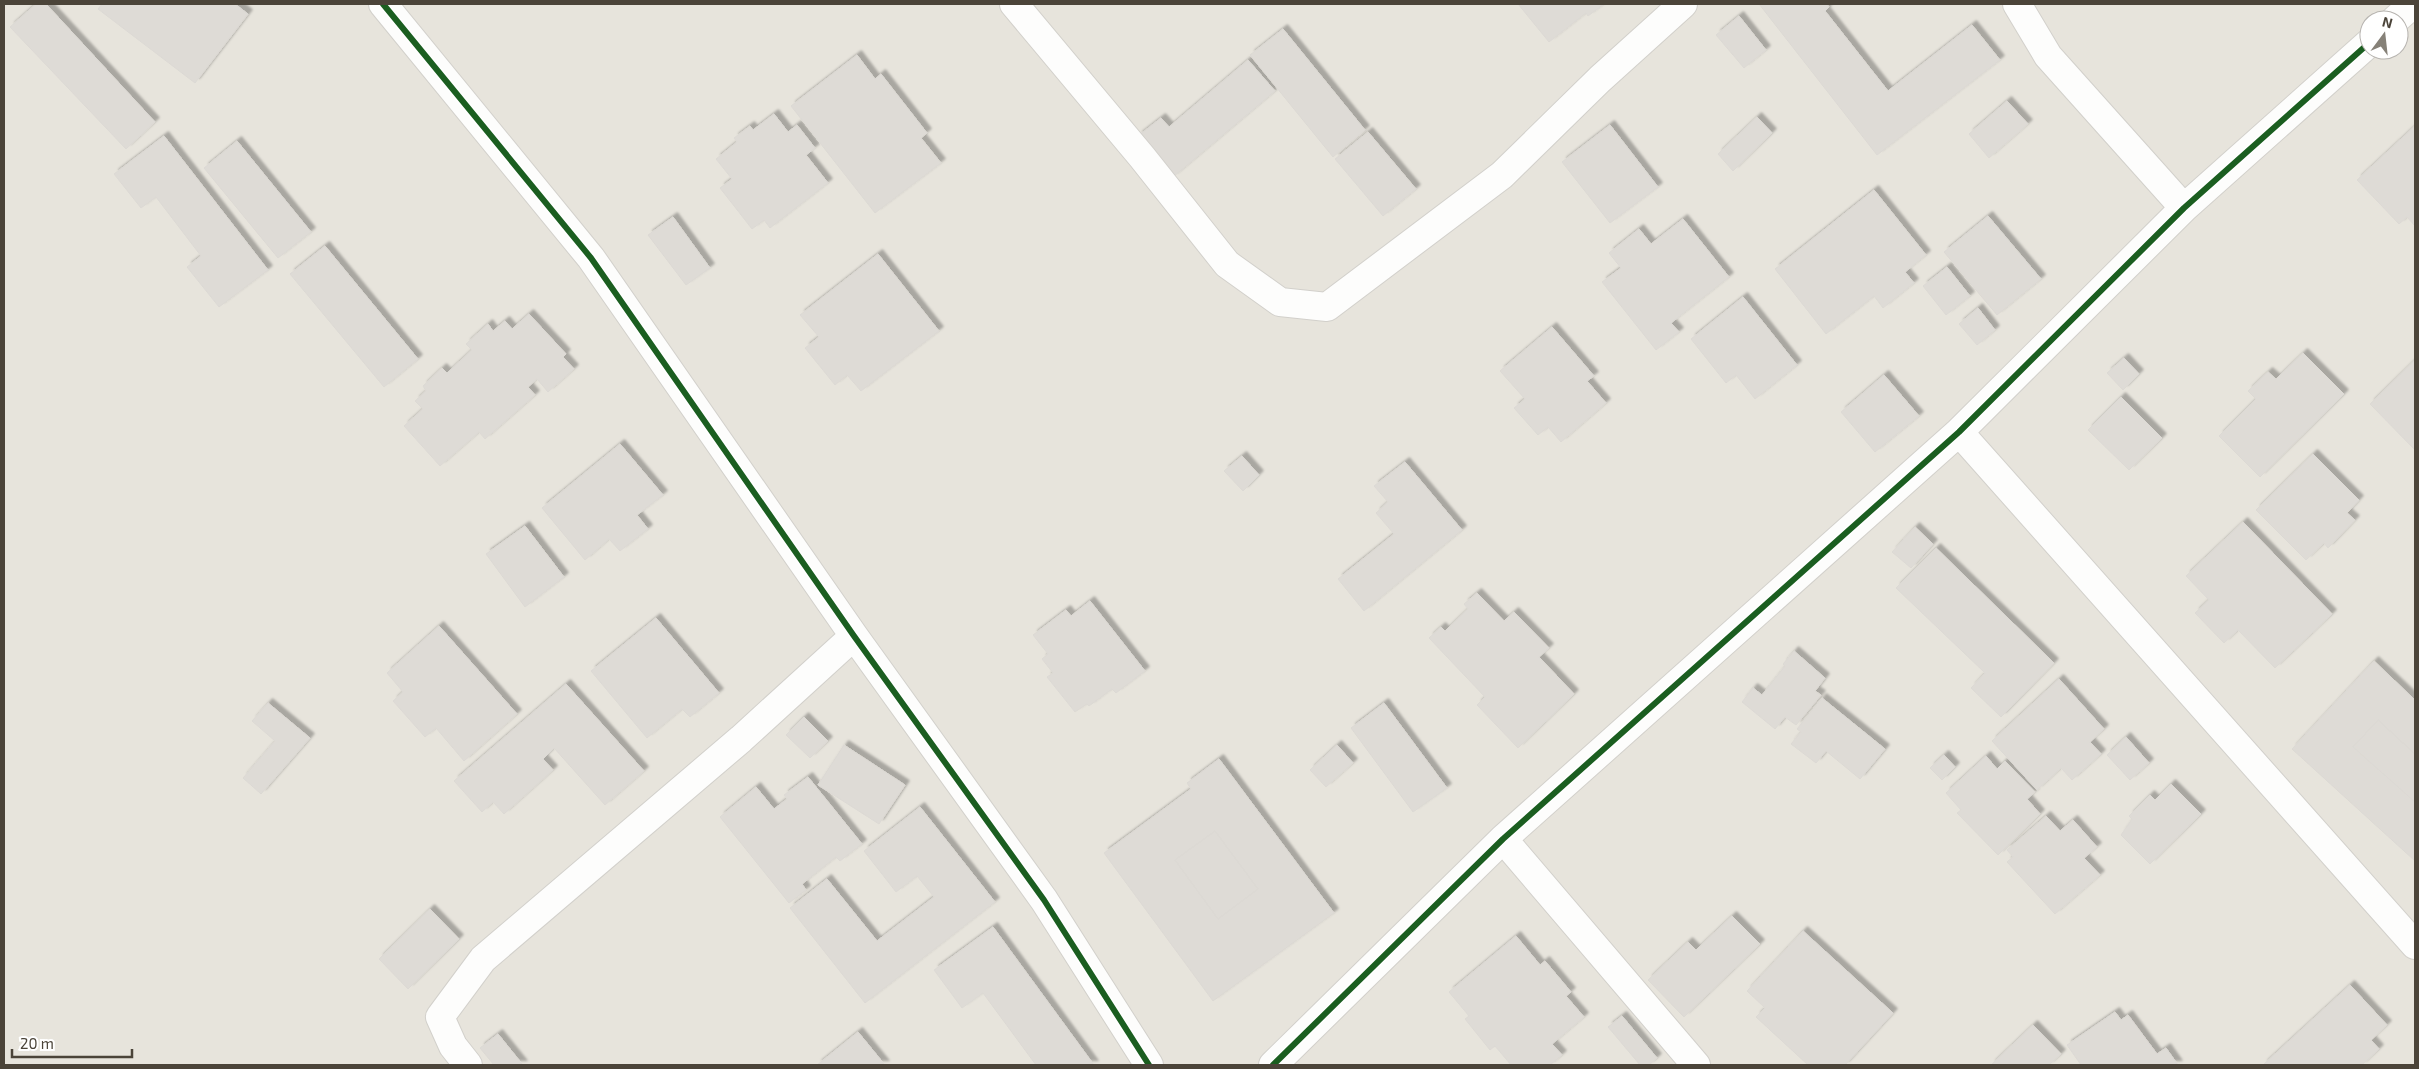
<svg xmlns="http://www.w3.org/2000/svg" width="2419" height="1069" viewBox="0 0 2419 1069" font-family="'Exo 2',sans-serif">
<defs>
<filter id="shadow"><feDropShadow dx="4.5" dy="-4.5" stdDeviation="1" flood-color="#0004"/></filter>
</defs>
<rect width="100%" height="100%" fill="#f4f2ee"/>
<path fill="#e7e4dc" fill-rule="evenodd" d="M4 4H2415V1065H4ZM2369 20H2399V50H2369Z"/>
<path fill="#dedbd6" stroke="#dcd9d4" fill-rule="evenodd" filter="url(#shadow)" d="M36 4H46L155 122 126 149 10 27Z
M102 4H235L248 14 195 83 98 9Z
M1518 4H1604L1588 16 1586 13 1549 42Z
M1759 4H1827L1829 7 1825 11 1888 91 1972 25 2000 60 1877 155Z
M1739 16 1766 50 1744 68 1716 35Z
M1283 29 1365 130 1333 157 1250 55Z
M857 55 875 79 881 74 927 133 921 138 941 163 875 213 791 106Z
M1248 60 1275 91 1173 177 1138 136 1161 118 1169 127Z
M2007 101 2028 124 1989 158 1969 134Z
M774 114 788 132 797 125 815 148 806 155 828 183 770 228 764 220 752 229 720 188 732 179 716 159 737 142 734 138 750 126 753 130Z
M1757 117 1772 133 1733 171 1718 154Z
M1610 125 1658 187 1610 223 1562 162Z
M2415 126V226L2407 217 2399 224 2357 180Z
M1368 132 1416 189 1383 216 1335 159Z
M164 136 268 270 219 307 187 267 201 256 156 197 141 208 114 174Z
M237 141 311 232 278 258 204 168Z
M1874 190 1926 255 1905 272 1914 283 1883 308 1874 296 1826 334 1775 269Z
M1988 216 2041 279 1997 315 1944 252Z
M673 217 710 268 686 285 648 235Z
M1683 219 1729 277 1671 323 1679 332 1656 350 1602 282 1621 268 1609 253 1639 229 1651 244Z
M325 246 418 359 384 387 290 274Z
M878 254 939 331 861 391 847 375 835 385 805 348 819 337 800 315Z
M1947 267 1970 296 1946 315 1923 286Z
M1743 297 1797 365 1755 399 1736 375 1726 383 1691 339Z
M1978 308 1995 330 1977 345 1959 324Z
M529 314 566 354 563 357 574 369 548 392 537 379 528 387 535 395 485 439 479 432 440 466 404 426 423 409 415 401 426 391 423 386 442 368 447 373 472 350 466 344 488 324 493 331 505 321 512 329Z
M1552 327 1594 376 1587 381 1606 403 1561 442 1548 427 1538 435 1514 408 1525 399 1500 371Z
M2303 353 2344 394 2260 477 2219 436 2256 399 2248 391 2268 372 2276 379Z
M2124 358 2139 374 2123 390 2107 373Z
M2415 360V450L2370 404Z
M1884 375 1919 416 1875 452 1841 412Z
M2121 397 2162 438 2129 470 2088 430Z
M620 444 663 495 637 515 648 529 620 551 609 539 585 560 542 508Z
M2313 454 2359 500 2347 513 2355 520 2328 548 2324 543 2306 560 2256 510Z
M1242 456 1259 475 1243 491 1224 471Z
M1405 462 1462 530 1364 611 1338 579 1394 534 1376 513 1388 502 1374 486Z
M2243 522 2332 614 2275 668 2238 630 2224 643 2195 613 2209 600 2186 576Z
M525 526 564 577 525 607 486 554Z
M1915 527 1933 544 1911 568 1892 552Z
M1936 548 2054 663 2001 717 1971 688 1985 673 1896 588Z
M1477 593 1504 621 1514 612 1549 648 1539 657 1574 694 1518 748 1477 705 1485 697 1429 638 1441 627 1445 631 1468 609 1464 604Z
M1090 601 1145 671 1116 693 1112 689 1089 706 1087 704 1075 712 1047 677 1053 673 1042 659 1048 654 1033 635 1066 610 1071 616Z
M656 618 719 693 690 717 682 709 647 738 591 671Z
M439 626 517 714 464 761 436 728 425 737 393 701 403 692 387 673Z
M1794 651 1825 678 1815 691 1821 695 1796 725 1785 717 1775 729 1742 702 1753 688 1762 695 1785 666 1783 664Z
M2374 661 2415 700V754L2378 720 2353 747 2415 802V861L2292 749Z
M2059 679 2104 729 2090 742 2101 754 2072 780 2061 768 2037 790 1992 741Z
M566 684 644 771 605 805 554 748 543 759 553 770 504 814 493 802 482 812 454 781Z
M1822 698 1885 749 1860 779 1826 751 1816 763 1791 744 1801 732 1797 729Z
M268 703 310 738 261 794 243 778 275 741 252 721Z
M1384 703 1447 788 1413 812 1351 728Z
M804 717 828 741 810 758 786 735Z
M2378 720 2415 754V802L2353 747Z
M2126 737 2149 763 2130 780 2107 755Z
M844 745 905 785 879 824 818 785Z
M1337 745 1353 763 1326 787 1310 770Z
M1944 755 1955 767 1942 780 1930 768Z
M1986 756 1997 769 2005 761 2035 792 2027 799 2040 814 1998 855 1957 813 1961 810 1946 793Z
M1219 759 1334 913 1213 1001 1104 853 1191 789 1187 783ZM1215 831 1258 889 1218 919 1175 860Z
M808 777 862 844 840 861 836 857 802 884 806 890 789 903 720 817 756 787 774 809 787 799 784 795Z
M2171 784 2201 814 2150 864 2121 835 2132 819 2129 816 2150 795 2155 800Z
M920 807 995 902 865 1003 790 908 827 879 877 941 934 897 917 876 896 892 864 851Z
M2046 816 2060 831 2073 820 2097 847 2084 858 2100 875 2055 914 2007 862 2013 857 2007 850Z
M1215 831 1258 889 1218 919 1175 860Z
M430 909 459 939 408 989 379 959Z
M1732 916 1760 944 1684 1017 1648 980 1688 942 1696 950Z
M993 927 1094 1065H1036L983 993 962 1008 934 970Z
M1803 931 1893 1013 1845 1065H1808L1756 1017 1765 1008 1747 991Z
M1516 936 1540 965 1545 961 1571 992 1566 996 1584 1017 1552 1044 1562 1055 1550 1065H1511L1495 1046 1490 1050 1465 1019 1469 1016 1449 992Z
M2350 985 2387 1025 2371 1040 2379 1049 2362 1065H2263Z
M2115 1012 2121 1020 2128 1015 2157 1054 2166 1048 2178 1065H2081L2067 1045Z
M1622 1016 1657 1058 1649 1065H1640L1608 1027Z
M2033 1025 2061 1054 2049 1065H1991Z
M858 1032 885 1065H817Z
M498 1034 523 1065H494L480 1048Z"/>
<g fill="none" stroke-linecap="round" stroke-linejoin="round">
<g stroke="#d2d0cb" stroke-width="30">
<path id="minor" d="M383 4 591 258 854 636 1044 900 1149 1065
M1014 4 1142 157 1227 264 1280 302 1327 307 1502 175 1600 79 1683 4
M2017 4 2048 56 2184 208
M2395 20 2413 4
M1959 432 2415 945
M1503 839 1696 1065
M468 1065 453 1046 440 1017 483 959 741 739 854 636
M1273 1065 1503 839 1959 432 2184 208 2369 43"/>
</g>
<use href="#minor" stroke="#fdfdfc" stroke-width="28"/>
<g stroke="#fff" stroke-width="9">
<path id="cycleway" d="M383 4 591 258 854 636 1044 900 1149 1065
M1273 1065 1503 839 1959 432 2184 208 2369 43"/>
</g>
<use href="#cycleway" stroke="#1b5e20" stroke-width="6"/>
</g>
<rect width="2419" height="1069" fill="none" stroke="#4b4439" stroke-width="10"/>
<g transform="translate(2384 35) rotate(15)"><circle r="24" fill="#ffffff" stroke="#b7b4b0"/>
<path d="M0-4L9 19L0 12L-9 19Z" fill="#868178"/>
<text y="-8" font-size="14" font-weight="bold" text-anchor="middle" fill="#4b4439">N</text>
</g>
<path d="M12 1049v8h120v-8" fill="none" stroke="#4b4439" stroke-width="2.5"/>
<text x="20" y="1049" font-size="15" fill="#4b4439" stroke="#ffffff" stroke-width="4" paint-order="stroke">20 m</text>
</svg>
